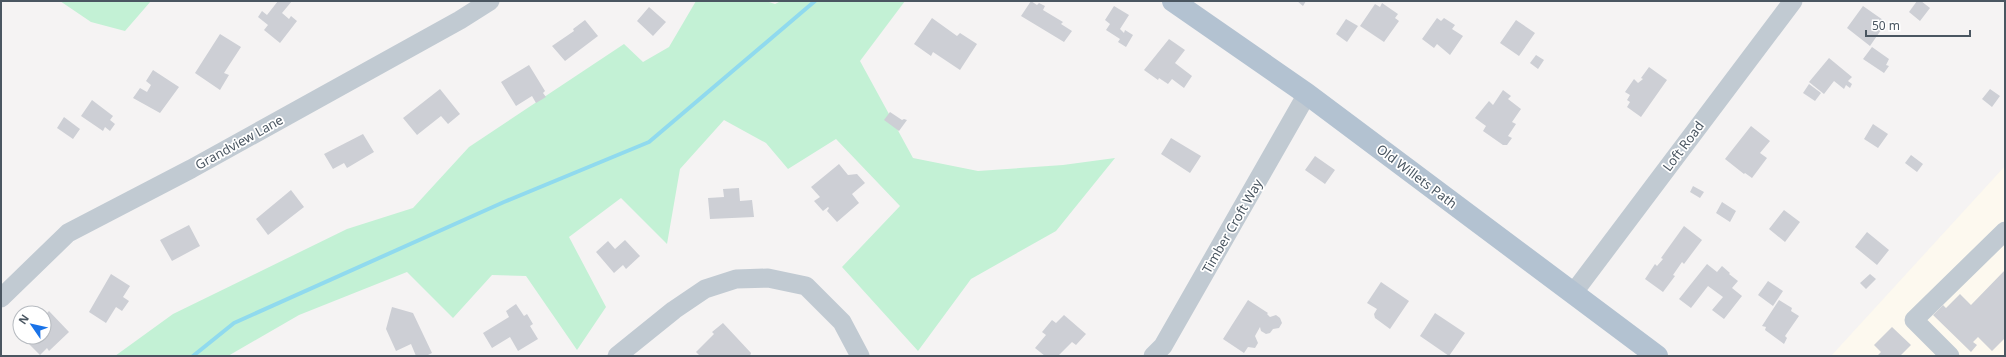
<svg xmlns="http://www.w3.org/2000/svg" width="2006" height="357" viewBox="0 0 2006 357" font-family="'Noto Sans',sans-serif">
<rect width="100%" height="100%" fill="#f5f3f3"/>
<path fill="#fdf9ef" d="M2005 166V356H1831Z"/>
<path fill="#c3f1d5" d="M60 1H151L125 31 91 22Z
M696 1H766L775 4 781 1H905L860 61 913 158 978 171 1063 165 1115 158 1056 231 971 279 918 351 842 267 900 206 836 139 788 169 766 143 724 120 680 169 667 244 621 198 569 237 606 307 577 350 526 276 492 275 453 318 407 272 299 315 228 356H115L173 314 347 229 413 208 469 147 624 44 643 62 669 47Z"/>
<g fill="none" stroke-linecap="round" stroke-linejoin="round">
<path stroke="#90daee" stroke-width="4" d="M193 356 234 323 504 202 649 142 815 1"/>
</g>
<path fill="#cdcfd5" d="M278 1H292L282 13 289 19 291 16 297 21 280 43 264 30 268 25 258 17 262 11 267 15Z
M1031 1 1037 5 1039 3 1045 6 1043 10 1063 22 1061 24 1072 31 1064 42 1021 16Z
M1297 1H1306L1303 6Z
M1917 1H1921L1930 8 1920 21 1909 12Z
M1382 3 1398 14 1395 18 1399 21 1384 42 1360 26 1375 4 1380 7Z
M1114 6 1129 15 1120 29 1124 33 1125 30 1133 35 1126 47 1118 42 1120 39 1106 30 1110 24 1105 20Z
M1863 6 1883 20 1878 27 1881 30 1870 46 1847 28Z
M649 7 666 22 653 36 637 21Z
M932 18 957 36 960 33 977 44 960 70 933 52 931 56 914 44Z
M1437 18 1441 21 1444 18 1455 25 1452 29 1463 36 1450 55 1437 44 1434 48 1422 39Z
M1346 19 1358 26 1347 42 1336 34Z
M585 20 598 36 565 61 552 46 574 31 573 29Z
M1516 20 1535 33 1519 56 1500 43Z
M220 34 241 47 224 73 229 75 220 90 195 73Z
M1169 39 1185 50 1175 63 1192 76 1184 88 1172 79 1168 84 1159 78 1158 80 1144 70Z
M1872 47 1889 59 1886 65 1889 66 1884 73 1863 59Z
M1536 55 1544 60 1538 69 1530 63Z
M1829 58 1852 77 1848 81 1852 84 1850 88 1846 85 1844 89 1834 81 1824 94 1809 82Z
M529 65 545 91 543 93 546 97 536 103 532 96 516 106 501 82Z
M1649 67 1667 80 1641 117 1627 107 1630 102 1627 100 1630 95 1625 92 1634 79 1638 83 1643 79 1641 78Z
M153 70 179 87 160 113 133 98 140 88 147 92 151 85 146 81Z
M1809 84 1821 93 1815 101 1803 93Z
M440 89 460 114 448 124 441 116 417 135 403 118Z
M1990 89 2000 96 1992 107 1982 99Z
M1503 90 1511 96 1508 99 1521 109 1512 122 1516 124 1508 136 1512 138 1507 145H1503L1483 131 1486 126 1475 118 1489 101 1493 105Z
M92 100 113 116 110 120 115 124 110 131 105 127 103 131 81 116Z
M890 112 902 120 904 119 907 120 899 131 884 120Z
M64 117 80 129 73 139 57 128Z
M1873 124 1888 134 1878 148 1864 139Z
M1751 126 1770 141 1760 153 1767 158 1752 178 1745 173 1744 174 1725 159Z
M363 134 374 152 347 168 344 163 333 169 324 154Z
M1171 138 1201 156 1190 173 1161 154Z
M1911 155 1923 164 1917 172 1905 163Z
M1315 156 1335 170 1325 184 1305 170Z
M839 164 848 175 857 174 865 183 852 194 859 203 837 222 827 211 829 208 828 207 823 211 814 201 820 197 811 187Z
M1693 186 1704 192 1700 198 1690 192Z
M739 188 740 201 752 200 754 217 710 219 708 198 724 197 723 189Z
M291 190 304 207 268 235 256 219Z
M1722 202 1736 211 1730 222 1716 213Z
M1784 210 1800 222 1785 242 1769 229Z
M189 225 200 246 172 261 160 240Z
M1684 226 1702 240 1684 264 1682 262 1673 275 1675 276 1663 292 1645 279 1655 264 1657 266 1663 259 1661 258Z
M1867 232 1889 250 1877 265 1855 247Z
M625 240 640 256 626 269 623 265 614 273 596 252 608 241 615 249Z
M1707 264 1717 272 1722 266 1730 273 1729 274 1738 281 1732 288 1742 296 1724 319 1712 310 1723 297 1708 286 1691 308 1679 299Z
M2005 270V338L1992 351 1978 337 1973 342 1977 345 1971 352 1933 315 1943 305 1946 308 1960 294 1971 305Z
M111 274 130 286 123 297 129 301 122 311 116 307 106 323 89 312Z
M1870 274 1876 279 1866 289 1860 283Z
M1768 281 1783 291 1773 306 1758 295Z
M1381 282 1409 301 1390 329 1375 318 1374 314 1377 309 1367 303Z
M1248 300 1268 313 1267 314 1270 317 1276 315 1280 318 1282 323 1279 328 1273 329 1270 333 1266 334 1261 331 1260 327 1255 336 1258 343 1255 348 1248 347 1244 353 1223 339Z
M1779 300 1792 308 1791 311 1799 316 1785 336 1787 338 1784 344 1765 330 1766 327 1762 326Z
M516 304 524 316 527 314 533 324 530 326 538 339 518 351 510 337 492 348 483 333 509 317 506 311Z
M392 307 413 313 432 353 426 356H416L411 344 396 351 386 329Z
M49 311 69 332 49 351 47 348 40 355 28 343 35 337H44V316Z
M1435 313 1465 333 1449 356 1420 336Z
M1064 315 1086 334 1076 345 1072 342 1058 356H1045L1035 348 1046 335 1042 332 1052 320 1056 323Z
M723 323 751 353 750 356H700L696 352 714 334 712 332Z
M1892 327 1911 345 1900 356H1880L1878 355 1881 352 1874 345Z"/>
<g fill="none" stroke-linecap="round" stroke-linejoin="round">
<path stroke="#c1cad2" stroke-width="19" d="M1574 292 1793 1
M1 298 68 233 191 169 460 20 490 1
M617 356 674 310 705 289 736 279 768 278 806 286 842 322 860 356
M1153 356 1163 346 1307 94
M1950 356 1914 320 2005 231"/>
<path stroke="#b3c2d1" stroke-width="22" d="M1173 1 1307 94 1657 356"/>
</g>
<g text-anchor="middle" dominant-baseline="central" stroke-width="3.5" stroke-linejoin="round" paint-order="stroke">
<g font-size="13" fill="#4a5661" stroke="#fff">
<text transform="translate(239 142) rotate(-29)">Grandview Lane</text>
<text transform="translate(1683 146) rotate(-53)">Loft Road</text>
<text transform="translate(1417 176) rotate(37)">Old Willets Path</text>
<text transform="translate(1232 226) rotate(-60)">Timber Croft Way</text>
</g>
</g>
<rect width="2006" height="357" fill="none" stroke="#4a5661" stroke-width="4"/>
<g transform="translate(32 325) rotate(304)"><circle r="19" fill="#ffffff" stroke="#b7bbc0"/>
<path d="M0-3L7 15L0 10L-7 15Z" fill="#1a73e8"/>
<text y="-6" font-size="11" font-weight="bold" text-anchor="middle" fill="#4a5661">N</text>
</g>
<path d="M1866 30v6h104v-6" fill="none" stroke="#4a5661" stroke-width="2"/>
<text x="1872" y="30" font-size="12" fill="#4a5661" stroke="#ffffff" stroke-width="3" paint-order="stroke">50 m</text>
</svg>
